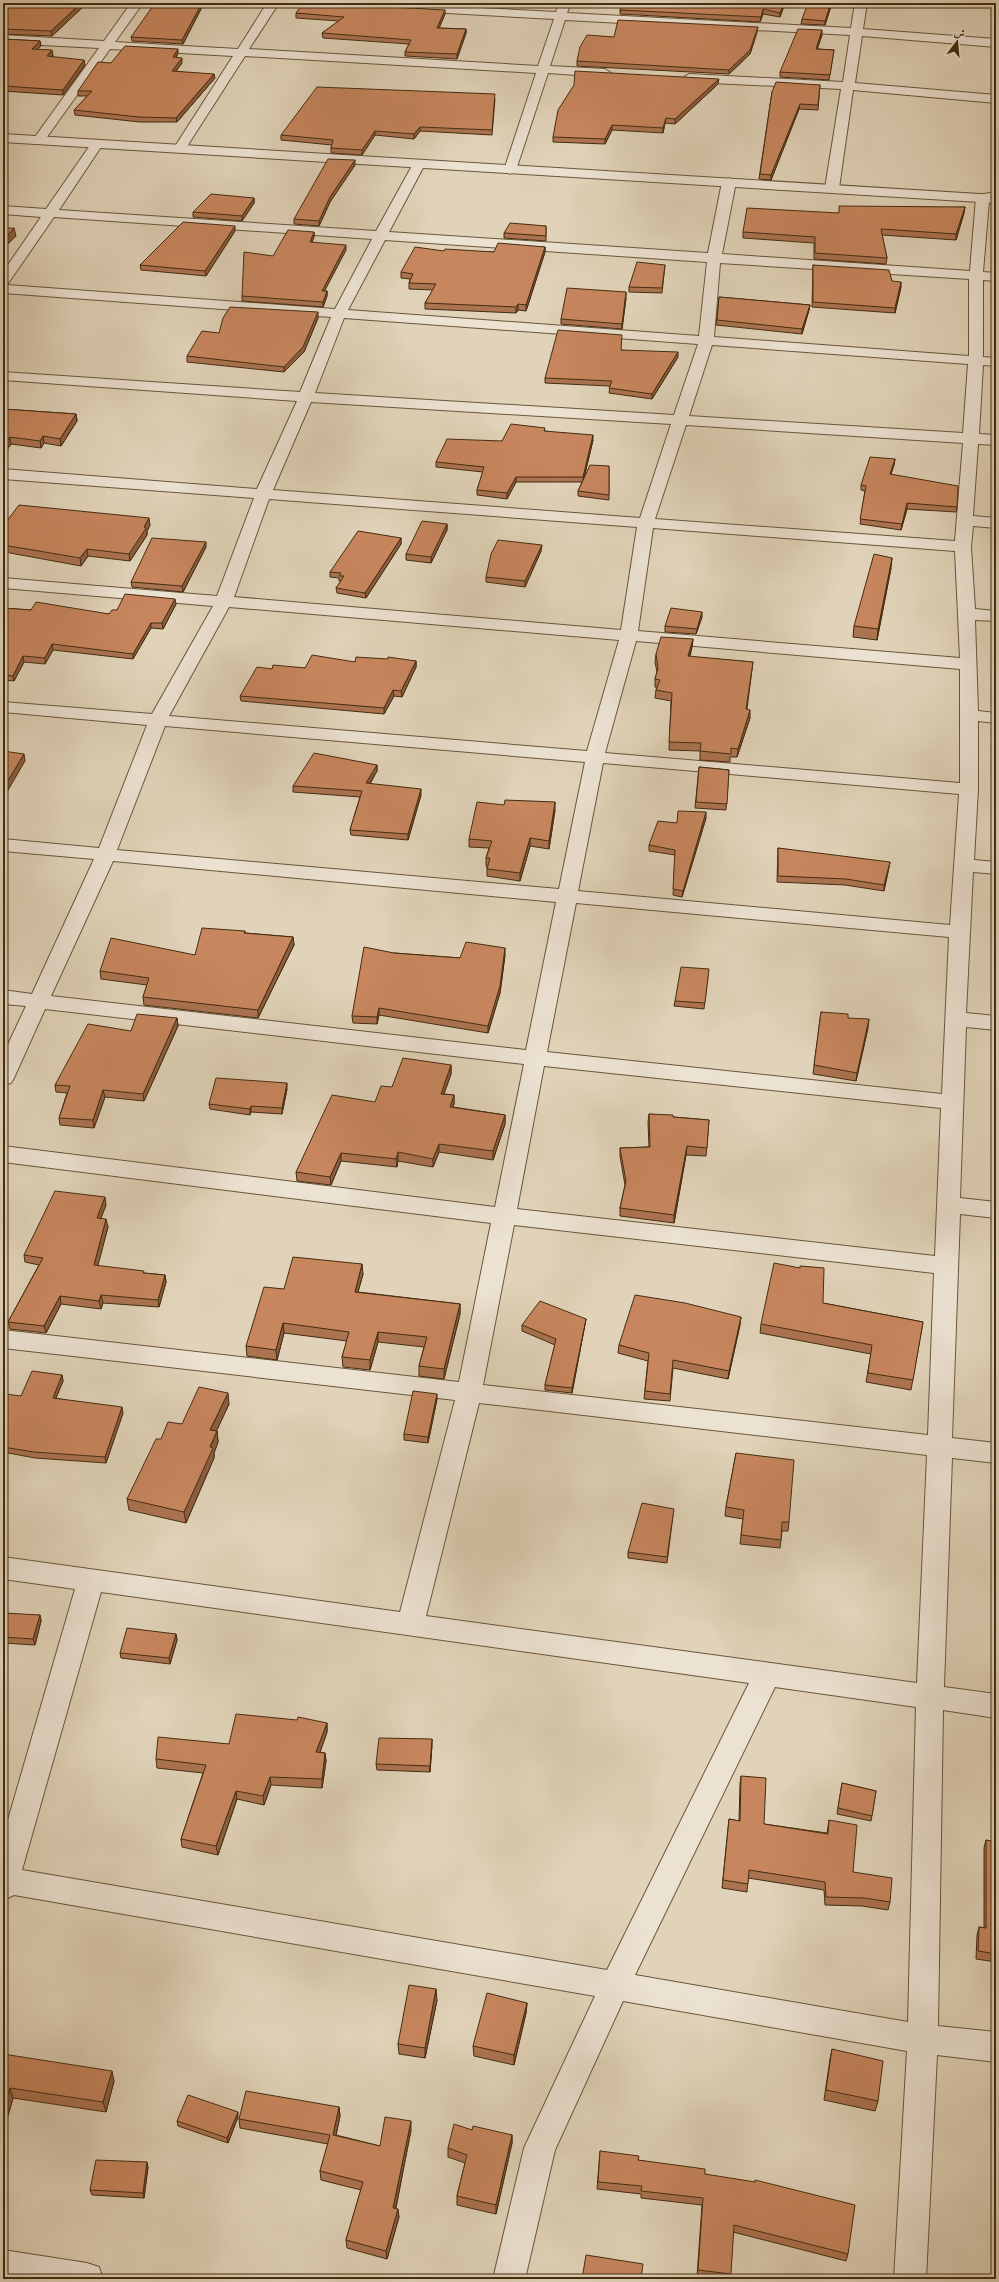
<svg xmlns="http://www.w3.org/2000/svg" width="999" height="2282" viewBox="0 0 999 2282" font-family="'IM FELL French Canon',Amiri,serif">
<rect width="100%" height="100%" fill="#e1d3b9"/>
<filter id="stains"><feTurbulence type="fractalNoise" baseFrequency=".005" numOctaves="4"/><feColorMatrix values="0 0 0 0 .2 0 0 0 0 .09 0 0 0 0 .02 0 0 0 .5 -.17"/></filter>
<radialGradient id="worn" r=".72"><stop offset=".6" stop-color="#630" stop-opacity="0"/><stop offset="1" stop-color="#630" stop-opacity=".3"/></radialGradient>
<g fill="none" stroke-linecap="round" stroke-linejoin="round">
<g stroke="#6a563a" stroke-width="2">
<path id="minor" d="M131 3H143L115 42 238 49 267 3H279L249 49 538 66 554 19 321 6 315 3H384L556 12 559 3H571L567 13 851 28 855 3H867L863 29 996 39V47L862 36 855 83 996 95V103L853 90 839 188 832 192 825 188 841 89 689 82 683 78 689 74 843 82 850 35 565 20 550 66 605 69 611 73 605 77 548 73 516 170 510 174 504 170 536 73 245 56 186 148 180 152 174 148 233 56 110 49 42 144H34L32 141 99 48 3 43V35L104 41Z
M97 140 103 144 59 210 376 231 413 164 419 160 425 164 389 232 708 253 722 182 729 178 736 182 722 254 970 271 976 198 978 195 996 192V200L989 201 983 272 996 273V281L983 280V357L996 358V366L983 365 979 434 996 435V445L978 444 973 516 996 518V528L973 526 971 547 975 609 996 611V621L975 620 978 711 996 713V723L978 721V789L974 860 996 862V874L973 872 966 1013 996 1016V1030L966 1027 960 1198 996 1202V1218L960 1214 952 1438 996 1443V1463L952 1458 944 1687 996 1694V1718L943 1710 938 2026 996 2032V2062L937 2055 926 2279H894L907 2051 623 2001 555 2150 525 2279H493L524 2148 595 1996 14 1895 3 1900V1837L75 1589 3 1579V1557L400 1612 455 1400 3 1348V1330L459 1382 491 1223 3 1162V1146L495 1207 524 1064 45 1009 14 1078 11 1083 3 1085V1055L26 1006 3 1004V990L32 994 94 859 3 851V839L99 848 147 725 3 712V702L152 714 213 606 3 588V578L217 596 254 498 3 479V469L257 489 297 401 3 380V372L300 392 331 317 3 293V272L41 217 3 214V206L46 209 93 141ZM54 217 372 239 335 309 7 285ZM385 240 707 262 699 336 348 310ZM720 263 969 279V356L714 337ZM344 318 698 344 674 415 315 393ZM712 345 968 364 963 433 689 416ZM311 402 671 424 640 518 273 490ZM686 425 963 443 955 541 655 519ZM269 499 637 527 621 630 234 597ZM653 528 955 551 960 658 638 631ZM229 607 619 640 587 751 169 716ZM636 641 960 669V783L605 753ZM165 726 585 762 559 889 117 850ZM603 763 959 794 950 925 578 891ZM113 861 556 902 526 1050 51 996ZM576 903 949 937 942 1094 547 1052ZM544 1066 941 1108 935 1256 517 1209ZM514 1225 934 1273 928 1435 483 1385ZM479 1403 927 1455 917 1683 426 1616ZM101 1592 749 1683 607 1970 22 1870ZM775 1687 916 1707 908 2022 635 1975Z
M3 2250 87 2263 99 2267 103 2279H3Z"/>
</g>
<g stroke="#6a563a" stroke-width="2">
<path id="tertiary" d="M3 134 996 195V203L3 142Z"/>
</g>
<use href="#minor" fill="#ece2d2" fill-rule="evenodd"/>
<use href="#tertiary" fill="#ece2d2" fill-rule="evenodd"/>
</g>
<path fill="#ac7351" stroke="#432c10" d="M3 3H87L52 36 3 34Z
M413 3H450L449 5Z
M785 3 780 17 763 14 760 22 620 14V10Z
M832 3 825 25 801 24 802 19Z
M201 5V9L183 44 132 41 131 37Z
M296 13 445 14 439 28 466 29V33L457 59 405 56V52L409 44 323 38 322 33 339 21 296 18Z
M757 32 750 54 729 74 577 66V61L614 37Z
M822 35 817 49 834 50 829 80 780 77V72Z
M3 39 40 41 41 46 38 49 53 55 52 57 85 65 63 95 3 91Z
M178 53 176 58 182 63 176 71 215 78 177 122H140L75 115 74 110 88 96H78V91L111 63Z
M718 84 675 124 665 123 663 133 612 130 605 144 553 142V137Z
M820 85 818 110 799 109 771 180 759 179 772 92Z
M495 99 492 135 420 131 414 139 375 135 362 155 331 153V148L332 145 281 140V135Z
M355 165 330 202 319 226 294 224V219Z
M254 198V203L242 221 193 217V212Z
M965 207 964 213 956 240 882 235 887 258 886 264 814 259V243L743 238V232L839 213Z
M546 226V241L504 238V233Z
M235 231 206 276 141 270 140 265Z
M314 232V237L312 242 346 250 324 291H327V296L323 307 242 301V296L273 256Z
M545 247V252L526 311 518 310 516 313 425 309V303L433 290 409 289V283L410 279 401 278V272L444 251 494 252Z
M665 265 662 293 629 292V287Z
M813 265 892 281 901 287 895 313 812 307Z
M719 297 810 305 809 310 802 334 716 325Z
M626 298 622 329 561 324V319Z
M318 318 304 352 284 372 187 362V356L219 333Z
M621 350 678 357 652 399 609 393 610 386 545 383V378Z
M3 409 76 414 77 421 61 446 44 443 41 448 11 444 4 454H3Z
M545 431 593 440 584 478 609 466V500L578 496V491L582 482H516L507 499 477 495V490L483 472 436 467V462L502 441Z
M895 459 894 465 891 474 957 507 956 512 907 509 901 530 860 524 865 491 861 490V485Z
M447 524V530L431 563 406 560V554Z
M150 525 147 531V535L130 561 88 556 81 566 10 553 3 549V526Z
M401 538V544L366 598 337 593 336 588 341 581H339V578L330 577V572Z
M206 547 183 592 132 587 131 582Z
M541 551 525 587 486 582V577Z
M891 568 877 640 853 637 854 626Z
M176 604 163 629 151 628 133 659 53 650 45 664 24 662 14 681 3 680V608L31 610 109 614 117 610Z
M702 617 696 634 665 632V626Z
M693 639 692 647 690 657 753 662 747 709 750 718 737 757H730V762L700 760V751L669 750 671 701 655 698 656 690 657 688 655 687V679L657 672 655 662 656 654Z
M416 661V667L402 697 394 696 384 714 241 701 240 696 272 669 305 668 355 662Z
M377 765V771L370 784 421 795 408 840 351 835 350 830 360 797 293 792V786Z
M699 767 729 770 726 810 695 808Z
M555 810 549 849 530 846 520 881 487 876V866H486V858L489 848 469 847V839Z
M706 818 682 897 673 895 675 855 649 851V845L677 823Z
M778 848 889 867 884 891 845 885 777 882Z
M245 931V933L293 937 294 945 258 1018 144 1005 143 997 147 985 101 979 100 971 195 955Z
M394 953 460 958 505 955 500 993 488 1033 379 1015 377 1024 353 1023 352 1016Z
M708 975 704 1009 674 1006 675 1001Z
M821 1012 848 1018 868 1028 856 1081 813 1074Z
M177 1018 178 1026 144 1101 105 1097 94 1128 60 1125 59 1118 67 1093 56 1092 55 1085 131 1031Z
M451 1065V1074L444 1094 454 1095V1104L453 1107 505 1115V1124L493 1160 439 1152 433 1167 398 1161 397 1167 341 1161 331 1185 297 1181 296 1172 392 1087Z
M287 1089 282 1114 251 1112 250 1115 210 1109 209 1104Z
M649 1114 673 1117 709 1120 706 1156 686 1155 674 1223 620 1216V1208L625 1185 620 1156V1148L649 1147 648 1122Z
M106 1205 101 1218 108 1227 97 1266 144 1273 165 1275 166 1282 159 1307 103 1303 101 1309 61 1304 46 1333 10 1329 8 1322 39 1265 25 1262 24 1255Z
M996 1248V1293H994Z
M363 1274 358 1292 460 1304V1314L444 1379 419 1376V1366L424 1347 378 1342 370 1370 343 1367 342 1357 347 1341 284 1333 277 1360 247 1356 246 1346 284 1289Z
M823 1303 923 1322 911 1390 866 1382 871 1354 760 1333 761 1324Z
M586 1319 585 1324 572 1393 545 1390V1385L555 1345 522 1331V1325Z
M740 1325 728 1379 673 1368 670 1401 644 1399 648 1361 618 1353 619 1345Z
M62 1375 63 1381 56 1398 123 1413 106 1463 35 1458 3 1452V1401L21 1396Z
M437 1399 428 1443 404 1440V1434Z
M229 1404 216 1431H217L218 1442 214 1453V1458L186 1523 129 1510 127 1499 161 1439 182 1424Z
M736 1453 789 1522 788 1531H782L780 1548 740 1544 743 1519 725 1516 726 1507Z
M673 1515 667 1563 628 1558V1552Z
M40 1615 41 1621 35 1645 3 1643V1619Z
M176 1634 177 1640 170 1664 121 1658 120 1653Z
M327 1723V1732L320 1752 325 1753 326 1761 322 1788 271 1785 264 1805 237 1799 218 1855 182 1847 181 1839 203 1773 157 1768 156 1759 229 1744Z
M432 1745 430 1772 377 1770 376 1764Z
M741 1776 764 1824 827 1833 829 1820 853 1872 890 1902 888 1910 862 1906 825 1905 824 1890 748 1878 747 1892 722 1888 729 1819 739 1821 740 1784Z
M842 1783 876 1791 871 1821 837 1814Z
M986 1840 996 1842V1962L976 1959 977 1935 979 1927 984 1928V1848Z
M437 2000 425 2058 399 2054 398 2044Z
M527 2003 526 2013 514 2065 474 2056 473 2046Z
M832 2049 878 2101 875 2111 824 2100 830 2059Z
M3 2054 114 2081 106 2112 13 2098 3 2133Z
M339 2107 340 2116 336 2135 380 2146 411 2130 396 2208 399 2217 387 2259 347 2248 346 2240 361 2190 321 2180 320 2171 328 2144 240 2128 239 2119Z
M238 2117 228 2143 178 2126 177 2121Z
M472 2130 512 2135V2143L496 2214 457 2205V2196L465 2163 448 2157V2148Z
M600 2151 638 2160 705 2174 848 2254 846 2261 733 2232 730 2279H713L697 2277 702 2205 641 2198V2194L597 2189Z
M148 2167 144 2198 92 2195 90 2190Z"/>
<path fill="#8c5e42" stroke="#432c10" d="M81 3H87L52 36 51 31Z
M784 3H785L780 17V13Z
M831 3H832L825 25V21Z
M201 5V9L183 44 182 40Z
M763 9V14L760 22 761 17Z
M445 10V14L437 33V28Z
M758 27 757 32 750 54 729 74V70Z
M466 29V33L457 59V54Z
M822 30V35L816 53V49Z
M40 41 41 46 33 54 32 49Z
M178 49V53L174 62 173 57Z
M52 50 53 55 48 62 47 56Z
M182 58V63L173 75 172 71Z
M84 60 85 65 63 95V90Z
M214 74 215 78 177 122 176 118Z
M719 79 718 84 675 124V119Z
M800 104 799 109 771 180V175Z
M666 118 663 133V128Z
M612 125V130L605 144V139Z
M420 127V131L414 139V134Z
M375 131V135L362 155V150Z
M355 160V165L330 202 319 226V221L330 197Z
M254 198V203L242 221V216Z
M965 207 964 213 956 240V234Z
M235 226V231L206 276 205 271Z
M14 228 16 236 3 249V241Z
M314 232V237L310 247V242Z
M346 245V250L322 296V291Z
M545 247V252L526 311V305Z
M901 282V287L895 313V308Z
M327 291V296L323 307V302Z
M626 292V298L622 329V324Z
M518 304V310L516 313V307Z
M810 305 809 310 802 334V329Z
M318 312V318L304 352 284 372V367Z
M678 352V357L652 399V394Z
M76 414 77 421 61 446 60 439Z
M593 435V440L583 482V477Z
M43 436 44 443 41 448 40 441Z
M10 437 11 444 4 454 3 447Z
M895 459 894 465 889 479 890 474Z
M516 477V482L507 499V493Z
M907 503V509L901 530 902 524Z
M149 518 150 525 147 531V535L130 561 129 554Z
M447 524V530L431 563V557Z
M401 538V544L366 598 365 593Z
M206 542V547L183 592 182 586Z
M542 545 541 551 525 587V581Z
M87 549 88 556 81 566 80 558Z
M892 558 891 568 877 640 878 629Z
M175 599 176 604 163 629 162 623Z
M702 612V617L696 634 697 629Z
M151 623V628L133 659V654Z
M693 639 692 647 687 665 688 656Z
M52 644 53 650 45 664V658Z
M23 656 24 662 14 681 13 676Z
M416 661V667L402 697 401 691Z
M393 690 394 696 384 714V708Z
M750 710V718L737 757 738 749Z
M24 754 25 761 4 797 3 789Z
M377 765V771L366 789V783Z
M421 789V795L408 840V834Z
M555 802V810L549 849V841Z
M706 812V818L682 897 683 891Z
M530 838V846L520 881V873Z
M890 862 889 867 884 891V885Z
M293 937 294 945 258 1018V1010Z
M505 948V955L500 993 488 1033V1026Z
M379 1008V1015L377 1024V1017Z
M177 1018 178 1026 144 1101 143 1094Z
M869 1019 868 1028 856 1081 857 1073Z
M451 1065V1074L441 1102V1094Z
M287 1083V1089L282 1114V1108Z
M103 1090 105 1097 94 1128 93 1120Z
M454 1095V1104L450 1115V1107Z
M251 1106V1112L250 1115V1109Z
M505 1115V1124L493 1160V1151Z
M439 1144V1152L433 1167V1159Z
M687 1146 686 1155 674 1223V1215Z
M398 1152V1161L397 1167 396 1159Z
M341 1153V1161L331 1185 330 1177Z
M105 1197 106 1205 98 1225 97 1218Z
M106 1219 108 1227 96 1273 94 1265Z
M362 1264 363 1274 355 1302V1292Z
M165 1275 166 1282 159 1307 158 1300Z
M101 1295 103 1303 101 1309 99 1301Z
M60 1296 61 1304 46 1333 44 1326Z
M460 1304V1314L444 1379V1369Z
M741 1317 740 1325 728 1379 729 1371Z
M586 1319 585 1324 572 1393V1388Z
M283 1323 284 1333 277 1360 276 1350Z
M378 1332V1342L370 1370V1360Z
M62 1375 63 1381 54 1403 53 1398Z
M228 1393 229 1404 212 1441 210 1430Z
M437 1394V1399L428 1443V1437Z
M122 1407 123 1413 106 1463 105 1457Z
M217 1431 218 1442 214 1453V1458L186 1523 184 1512Z
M40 1615 41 1621 35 1645 33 1639Z
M176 1634 177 1640 170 1664 169 1658Z
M327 1723V1732L317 1761 316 1752Z
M432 1739V1745L430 1772V1766Z
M325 1753 326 1761 322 1788V1779Z
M270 1777 271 1785 264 1805 263 1796Z
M236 1791 237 1799 218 1855 216 1846Z
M436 1989 437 2000 425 2058V2048Z
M527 2003 526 2013 514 2065V2055Z
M112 2071 114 2081 106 2112 103 2102Z
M10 2088 13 2098 3 2133V2112Z
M339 2107 340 2116 334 2144 333 2135Z
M238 2112V2117L228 2143 227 2138Z
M411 2121V2130L394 2216 393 2208Z
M512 2135V2143L496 2214V2205Z
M147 2162 148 2167 144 2198 143 2193Z
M398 2209 399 2217 387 2259 386 2251Z"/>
<path fill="#c8865e" stroke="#432c10" d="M3 3H81L51 31 3 29Z
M155 3H179L201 5 182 40 131 37Z
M303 3H321L445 10 437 28 466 29 457 54 405 52 411 40 322 33 344 17 296 13Z
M622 3H784L780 13 763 9 761 17 620 10Z
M808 3H831L825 21 802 19Z
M618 20 758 27 750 50 729 70 577 61 580 47 587 35 614 37Z
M798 29 822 30 816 49 834 50 830 75 780 72Z
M3 39 40 41 32 49 52 50 47 56 84 60 63 90 3 86V70L4 69H3Z
M125 46 178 49 173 57 182 58 172 71 214 74 176 118 139 117 74 110 92 91H78L98 62 111 63Z
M575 71 719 79 675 119 666 118 663 128 612 125 605 139 553 137 558 110 574 85Z
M776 82 820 85 818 105 800 104 771 175 760 174 772 92Z
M317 87 495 94 492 130 420 127 414 134 375 131 362 150 331 148 333 140 281 135Z
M328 159 355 160 330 197 319 221 294 219Z
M211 194 254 198 242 216 193 212Z
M839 206 965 207 956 234 881 229 887 258 815 253V237L743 232 747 208 839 213Z
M183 222 235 226 205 271 140 265Z
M510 223 546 226V236L504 233Z
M3 228H14L3 241Z
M288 230 314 232 310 242 346 245 322 291H327L323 302 242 296 244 252 273 256Z
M498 243 545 247 526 305 518 304 516 307 425 303 436 284 409 283 413 274 401 272 415 247 444 251 445 249 494 252Z
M637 262 665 265 662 288 629 287Z
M813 265 889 270 892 281 901 282 895 308 813 302Z
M567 288 626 292 622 324 561 319Z
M719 297 810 305 802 329 717 320Z
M230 307 318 312 303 347 284 367 187 356 202 331 219 333 223 318Z
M558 330 622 335 621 350 678 352 652 394 609 388 612 381 545 378Z
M3 409 76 414 60 439 43 436 40 441 10 437 3 447Z
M511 424 545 428 544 431 593 435 583 477H516L507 493 477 490 484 467 436 462 447 439 502 441Z
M870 457 895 459 890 474 958 486 957 507 907 503 902 524 860 519 866 486 861 485Z
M590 465 609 466V495L578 491Z
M19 505 149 518 144 527 146 528 129 554 87 549 80 558 9 546 3 542V526Z
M422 521 447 524 431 557 406 554Z
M358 531 401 538 365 593 336 588 344 576H339L341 573 330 572Z
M152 538 206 542 182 586 131 582Z
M498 540 542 545 525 581 486 577 491 554Z
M874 554 892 558 878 629 854 626Z
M125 594 175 599 162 623H151L133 654 52 644 45 658 23 656 13 676 3 675V608L31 610 36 602 109 614 112 610H117Z
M671 608 702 612 697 629 665 626Z
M661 637 693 639 688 656 753 662 746 709 750 710 738 749 731 748V754L700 751 701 743 669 742 672 693 656 690 660 680 655 679 658 668 656 654Z
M312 655 355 662 356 657 388 659V657L416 661 401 691 393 690 384 708 240 696 257 667 272 669 273 665 305 668Z
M3 751 24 754 3 789Z
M314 753 377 765 366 783 421 789 408 834 350 830 362 791 293 786Z
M699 767 729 770 727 804 696 802Z
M505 800 555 802 549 841 530 838 520 873 487 869 490 858H486L492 841 469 839 477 802 504 805Z
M678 811 706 812 683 891 673 889 675 850 649 845 658 821 677 823Z
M778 848 890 862 884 885 846 879 778 876Z
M202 928 245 931 244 933 293 937 258 1010 143 997 149 978 100 971 111 938 195 955Z
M466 942 505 948 500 986 488 1026 379 1008 377 1017 352 1016 364 947 394 953 460 958Z
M681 967 709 969 705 1003 675 1001Z
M821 1012 848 1014V1018L869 1019 857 1073 814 1065Z
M137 1014 177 1018 143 1094 103 1090 93 1120 59 1118 70 1086 55 1085 88 1024 131 1031Z
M403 1058 451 1065 441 1094 454 1095 450 1107 505 1115 493 1151 439 1144 433 1159 398 1152 396 1159 341 1153 330 1177 296 1172 332 1095 375 1102 381 1086 392 1087Z
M216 1078 287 1083 282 1108 251 1106 250 1109 209 1104Z
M649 1114 673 1115V1117L709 1120 707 1148 687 1146 674 1215 620 1208 626 1181 620 1148 650 1147Z
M55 1191 105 1197 97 1218 106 1219 94 1265 144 1271 143 1273 165 1275 158 1300 101 1295 99 1301 60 1296 44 1326 8 1322 43 1258 24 1255Z
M293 1257 362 1264 355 1292 460 1304 444 1369 419 1366 427 1337 378 1332 370 1360 342 1357 349 1332 283 1323 276 1350 246 1346 264 1287 284 1289Z
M774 1263 800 1268V1266L824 1268 823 1303 923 1322 913 1380 868 1373 872 1345 761 1324Z
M635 1295 685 1303 741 1317 729 1371 673 1360 670 1394 645 1391 649 1353 619 1345Z
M540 1301 586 1319 572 1388 545 1385 556 1339 522 1325Z
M32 1371 62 1375 53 1398 122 1407 105 1457 34 1452 3 1447V1401L6 1394 21 1396Z
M199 1387 228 1393 210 1430 217 1431 210 1447 213 1448 184 1512 127 1499 156 1439H161L168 1422 182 1424Z
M413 1391 437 1394 428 1437 404 1434Z
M736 1453 794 1460 789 1522H782L781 1540 741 1535 744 1510 726 1507Z
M642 1503 674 1509 667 1557 628 1552Z
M4 1613 40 1615 33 1639 3 1637V1619Z
M127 1628 176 1634 169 1658 120 1653Z
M236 1714 297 1720 298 1717 327 1723 316 1752 325 1753 322 1779 270 1777 263 1796 236 1791 216 1846 181 1839 206 1765 156 1759 158 1737 229 1744Z
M379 1738 432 1739 430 1766 376 1764Z
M741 1776 766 1778 764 1824 828 1834 829 1820 857 1825 853 1872 892 1878 890 1902 864 1898 826 1897 825 1882 749 1870 748 1884 723 1880 729 1819 740 1821Z
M842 1783 876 1791 872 1816 838 1808Z
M986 1840 996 1842V1954L978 1951 979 1927 986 1928Z
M409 1985 436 1989 425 2048 398 2044Z
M487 1993 527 2003 514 2055 473 2046Z
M832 2049 883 2061 878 2101 826 2090Z
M3 2054 112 2071 103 2102 10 2088 3 2112Z
M246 2091 339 2107 333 2135 380 2146 385 2117 411 2121 393 2208 398 2209 386 2251 346 2240 363 2182 320 2171 330 2135 239 2119Z
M188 2095 238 2112 227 2138 177 2121Z
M454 2124 472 2130 473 2126 512 2135 496 2205 457 2196 467 2155 448 2148Z
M600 2151 639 2156 638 2160 705 2169V2174L755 2182V2180L855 2205 848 2254 734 2225 731 2274 698 2270 703 2198 641 2191 642 2186 598 2182Z
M96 2160 147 2162 143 2193 90 2190Z
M586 2255 643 2264 641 2279H582Z"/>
<rect width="999" height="2282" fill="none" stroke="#e1d3b9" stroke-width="16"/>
<rect x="4" y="4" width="991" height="2274" fill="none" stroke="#432c10" stroke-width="2"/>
<rect x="8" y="8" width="983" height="2266" fill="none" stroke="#432c10"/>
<g transform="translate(957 42) rotate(16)" stroke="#ece2d2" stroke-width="3" paint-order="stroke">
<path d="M0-3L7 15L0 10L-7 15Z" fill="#432c10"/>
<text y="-6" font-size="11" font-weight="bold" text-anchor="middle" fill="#432c10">ش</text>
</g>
<rect width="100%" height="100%" filter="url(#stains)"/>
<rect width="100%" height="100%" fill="url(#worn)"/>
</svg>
